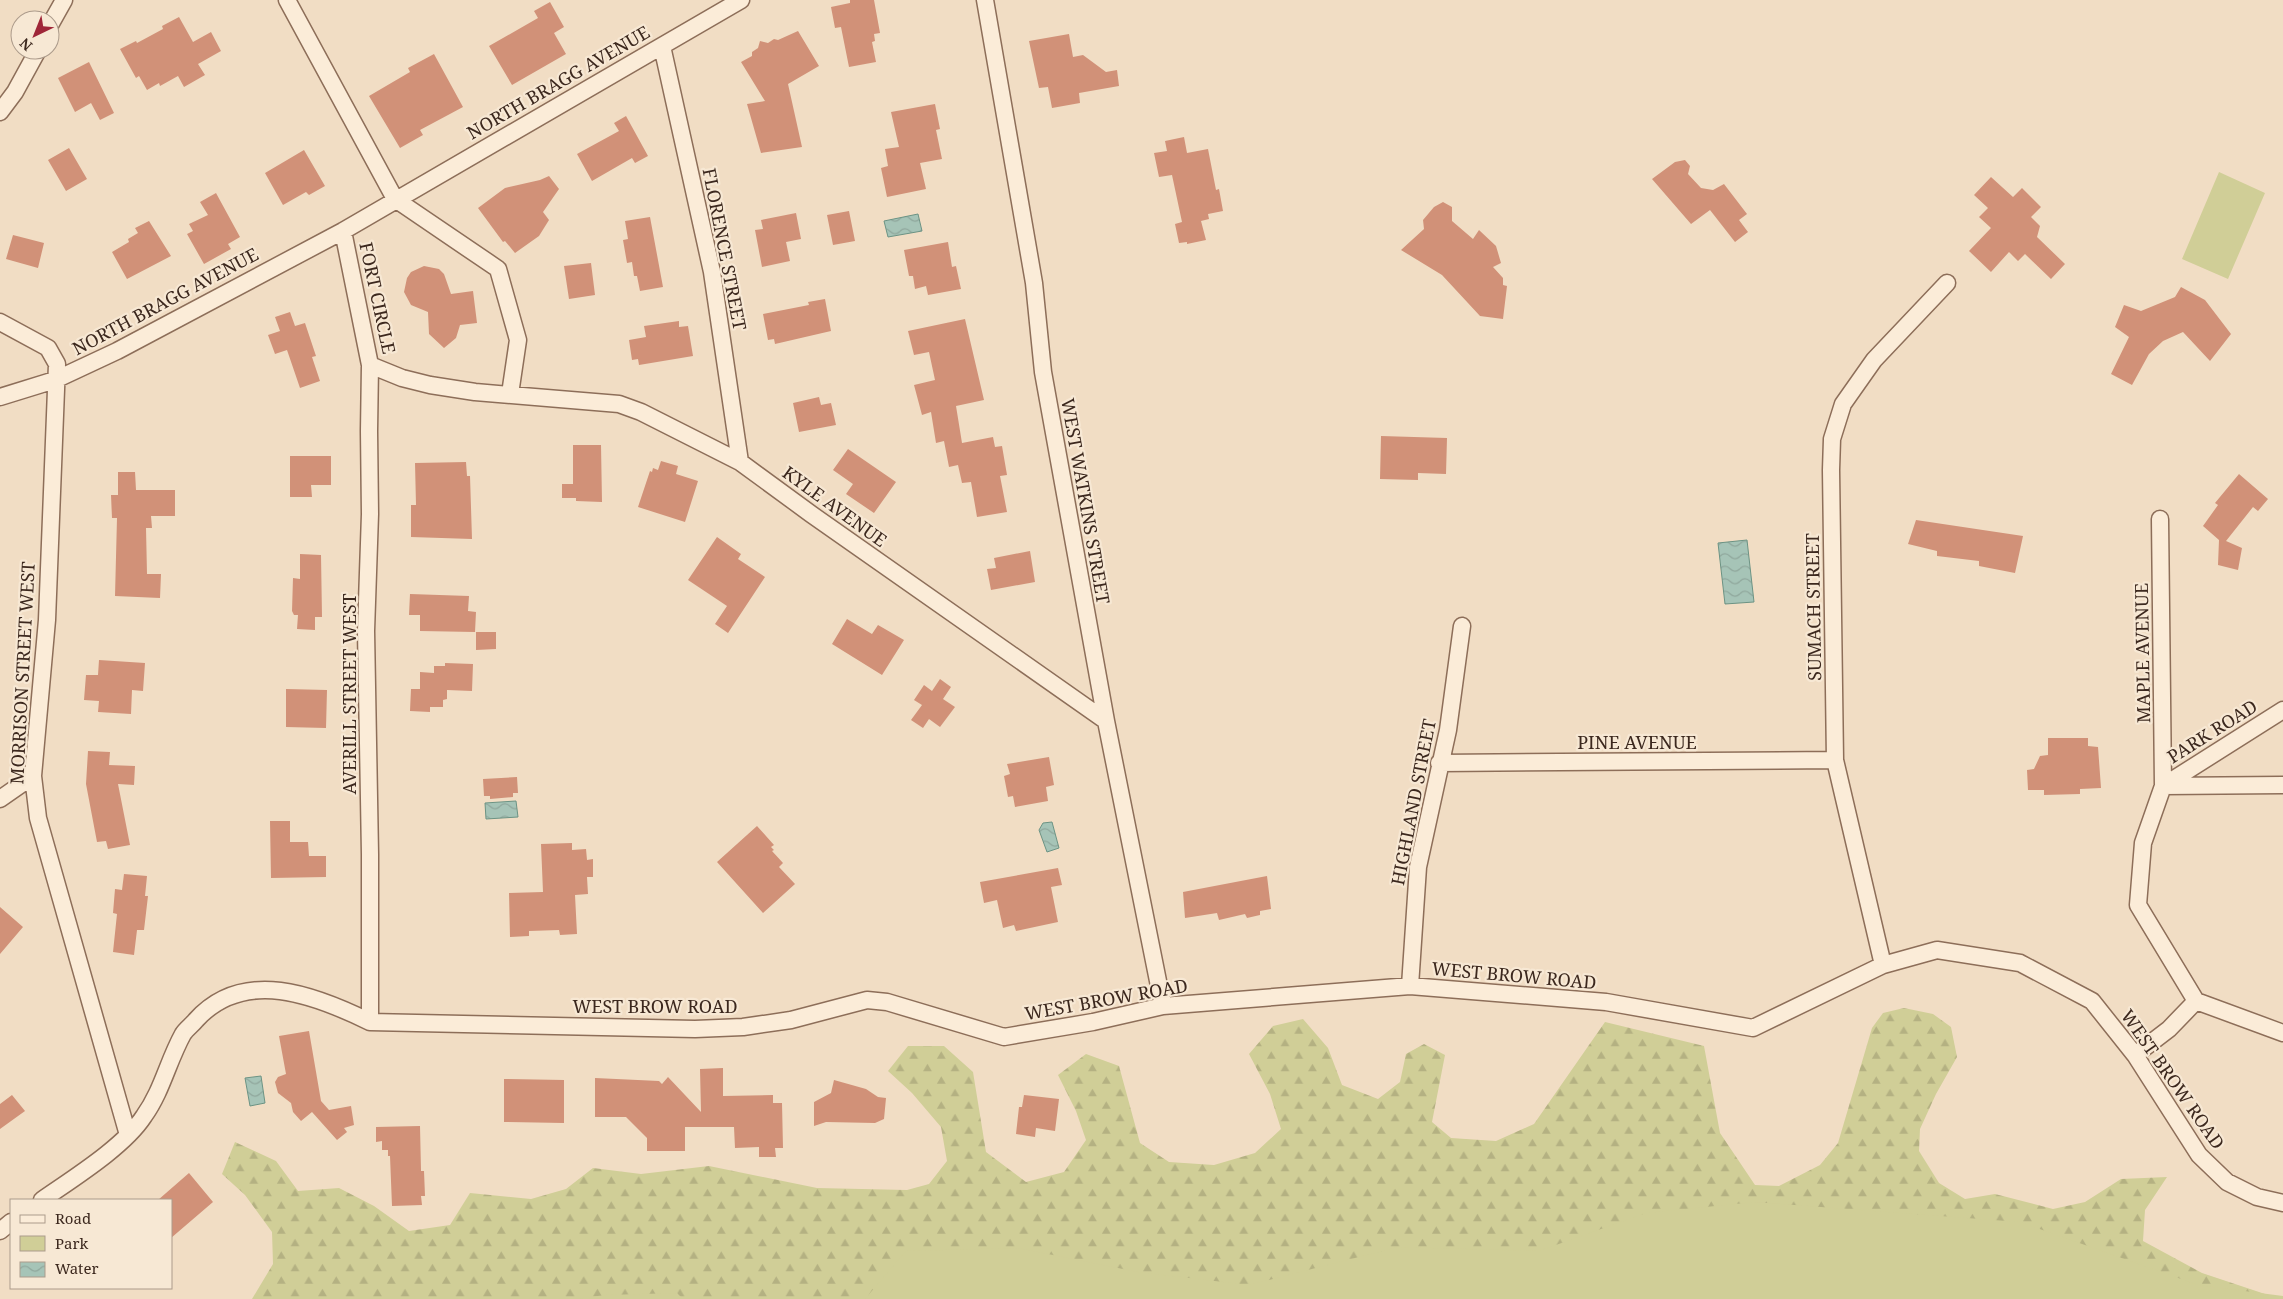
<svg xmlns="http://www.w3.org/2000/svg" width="2283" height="1299" viewBox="0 0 2283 1299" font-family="'Noto Serif',serif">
<defs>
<pattern id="forest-firs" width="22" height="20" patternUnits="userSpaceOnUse" patternTransform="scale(1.25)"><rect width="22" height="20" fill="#d0ce97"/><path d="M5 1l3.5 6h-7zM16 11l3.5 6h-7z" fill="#b4b182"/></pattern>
<pattern id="water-waves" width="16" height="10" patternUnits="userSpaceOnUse" patternTransform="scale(1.25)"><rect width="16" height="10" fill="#a6c4b7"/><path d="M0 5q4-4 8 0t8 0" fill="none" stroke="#90a89d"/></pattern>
</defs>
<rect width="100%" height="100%" fill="#f1ddc4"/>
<path fill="url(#forest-firs)" d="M1904 1008 1933 1014 1951 1027 1957 1057 1936 1094 1920 1129 1919 1151 1939 1183 1965 1199 1995 1194 2053 1209 2085 1202 2121 1179 2167 1177 2145 1210 2143 1241 2202 1273 2280 1299H252L273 1264 272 1232 245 1195 222 1174 235 1142 276 1161 298 1191 339 1188 374 1206 409 1231 450 1225 470 1193 531 1199 566 1189 593 1168 641 1174 709 1166 817 1188 907 1190 929 1184 947 1161 941 1127 912 1093 888 1071 908 1046H944L973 1072 986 1152 1026 1182 1064 1172 1086 1140 1076 1111 1058 1075 1086 1054 1119 1066 1140 1143 1169 1162 1214 1165 1255 1153 1281 1129 1270 1094 1249 1054 1273 1026 1303 1019 1328 1048 1342 1085 1378 1099 1400 1082 1406 1054 1424 1044 1445 1055 1432 1122 1451 1138 1496 1141 1534 1124 1605 1022 1704 1046 1720 1133 1755 1185 1779 1186 1820 1165 1838 1143 1872 1028 1883 1013Z"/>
<path fill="#d0ce97" d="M2219 172 2265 193 2228 279 2182 259Z
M1755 1202 2020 1222 2198 1285 2283 1296V1299H865L906 1251 1018 1248 1138 1272 1249 1285 1398 1247 1539 1251 1646 1213Z
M677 1293 683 1299H576L605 1295Z"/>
<path fill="url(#water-waves)" stroke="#6c9384" d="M918 214 922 231 888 237 884 221Z
M1747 540 1754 602 1725 604 1718 543Z
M516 801 518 817 486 819 485 803Z
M1052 822 1059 848 1047 852 1039 830 1043 823Z
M261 1076 265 1103 250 1106 245 1078Z"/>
<path fill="#d19178" d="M850 0H874L880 33 874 34 875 41 872 42 876 62 849 67 841 27 835 28 831 7 850 3Z
M550 2 564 27 554 33 566 54 512 85 489 46 538 18 534 11Z
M179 17 193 42 211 32 221 51 198 64 205 75 184 87 178 76 160 86 159 83 147 90 139 76 136 78 120 49 136 41 137 43 163 29 162 26Z
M798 31 819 66 788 84 802 147 761 153 747 104 765 101 741 62 752 56V52L758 48 760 41 768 43 774 39 778 40Z
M1069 34 1073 57 1083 55 1106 72 1117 70 1119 86 1079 93 1080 103 1052 108 1048 87 1039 88 1029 41Z
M434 54 463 107 420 130 423 135 400 148 369 96 410 72 408 68Z
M89 62 114 113 100 120 91 103 75 112 58 78Z
M935 104 940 129 936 130 942 159 920 163 926 189 887 197 881 168 888 166 885 149 899 147 891 112Z
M626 116 648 156 635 163 632 158 592 181 577 154 619 131 614 123Z
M1184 137 1187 153 1208 149 1216 190 1219 189 1223 211 1208 214 1209 219 1201 221 1206 240 1187 244V242L1179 243 1175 224 1182 222 1172 175 1159 177 1154 153 1167 151 1165 141Z
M69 148 87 179 66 191 48 160Z
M304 150 325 186 309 195 306 192 283 205 265 173Z
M1685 160 1690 166 1688 174 1701 188 1713 190 1724 184 1747 214 1739 220 1748 232 1735 242 1710 210 1691 224 1652 179 1675 162Z
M549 176 559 189 543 212 549 220 539 236 515 253 505 241 503 242 478 208 505 188 540 180Z
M1991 177 2013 197 2022 188 2041 207 2031 217 2040 226 2037 237 2065 264 2051 279 2025 254 2018 261 2009 252 1991 272 1969 251 1991 228 1979 217 1988 208 1974 195Z
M216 193 240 237 228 244 231 249 204 264 187 234 193 231 189 224 208 215 200 202Z
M1443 202 1452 207V221L1473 239 1479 230 1496 246 1501 263 1493 267 1503 278V285L1507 286 1503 319 1480 316 1442 275 1401 250 1424 229 1423 220 1434 207Z
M849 211 855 241 833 245 827 215Z
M796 213 801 239 786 242 790 261 762 267 755 230 763 229 761 220Z
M650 217 663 287 640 291 637 276H634L632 262 627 263 623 240 628 239 625 221Z
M149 221 171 256 127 279 112 252 129 242 128 239 138 233 135 228Z
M13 235 44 243 38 268 6 259Z
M948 242 952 267 956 266 961 289 928 295 926 286 915 289 913 276H909L904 250Z
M591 263 595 295 569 299 564 266Z
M424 266 439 269 444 274 451 294 473 291 477 323 460 325 456 338 444 348 429 334 428 312 411 305 404 292 407 278 411 272Z
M2181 287 2205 300 2231 334 2210 361 2183 332 2163 341 2149 354 2132 385 2111 374 2129 337 2115 327 2124 305 2141 311 2175 297Z
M825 299 831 331 775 344 774 339 768 340 763 314 809 305 808 302Z
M290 312 295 326 305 323 316 356 312 357 320 381 300 388 287 350 275 354 268 335 280 331 275 317Z
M965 319 984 400 956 406 962 443 993 437 995 447 1002 446 1007 475 1000 476 1007 512 977 517 971 482 962 483 958 465 949 467 944 441 936 443 931 412 922 415 914 385 935 380 929 352 914 355 908 331Z
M679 321V327L688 326 693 356 639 365 638 359 632 360 629 340 646 337 644 326Z
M819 397 821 405 831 403 836 425 799 432 793 403Z
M1381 436 1447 438 1446 474 1418 473V480L1380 479Z
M573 445H601L602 502 576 501V498H562V484H573Z
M848 449 896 482 874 513 846 494 853 484 833 470Z
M290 456H331V485H311L312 497H290Z
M661 461 678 466 676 474 698 481 685 522 638 507 650 471 652 472 653 468 658 470Z
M466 462 467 476H470L472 539 411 537V505H416L415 463Z
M118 472H135L136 490H175V516H151L152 528H146L147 574H161L160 598 115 596 117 518H112L111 495H118Z
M2239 474 2268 499 2258 511 2253 507 2226 541 2242 548 2238 570 2218 565 2219 540 2203 526 2218 505 2215 503Z
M1916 520 2023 536 2015 573 1979 566V561L1937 556V551L1908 544Z
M717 537 741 554 738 559 765 577 728 633 715 624 727 606 688 580Z
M1030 551 1035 582 991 590 987 569 996 568 994 558Z
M300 554 321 555 322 617H315V630L297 629 298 615H294L292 611 293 578 300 579Z
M410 594 469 596 468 611 476 612 475 632 420 631V615H409Z
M847 619 872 634 878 625 904 640 882 675 832 644Z
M476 632H496V649L476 650Z
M99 660 145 663 143 691 132 690 131 714 98 712 99 701 84 700 86 675H98Z
M445 663 473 664 472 691 447 690V699L443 700V707H430V712L410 711 411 689H420V672L434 673V666H445Z
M940 679 951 687 943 699 955 707 940 727 929 719 923 728 911 720 922 705 914 700 924 685 932 691Z
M286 689 327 690 326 728 286 727Z
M2048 738H2088V746L2098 747 2101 788 2080 789V794L2044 795V790H2028L2027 770 2034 769 2040 756 2048 755Z
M88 751 110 752 109 765 135 766 134 785 118 784 130 845 108 849 106 841 97 842 86 784Z
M1049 757 1054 785 1046 787 1048 801 1015 807 1013 796 1008 797 1004 776 1010 774 1007 764Z
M517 777 518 793H513V797L490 799V796H484L483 779Z
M270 821H290V842H308L309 856H326V877L271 878Z
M757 826 774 845 771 847 774 850 772 851 783 863 779 867 795 884 763 913 717 862Z
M572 843V850L586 849 587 860 593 859V877H587L588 894 575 895 577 934 560 935 559 930 529 931V936L510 937 509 893 543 892 541 844Z
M1058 868 1062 885 1051 887 1058 922 1016 931 1014 925 1003 928 997 900 984 903 980 882Z
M124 874 147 876 145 896H148L144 930H137L134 955 113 952 117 914 113 913 115 889 122 890Z
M1267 876 1271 909 1260 911V915L1247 918 1245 914 1219 920 1217 913 1185 918 1183 892Z
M0 907 23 927 0 954Z
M309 1031 321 1101 329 1110 351 1106 354 1125 344 1128 347 1132 337 1140 312 1112 301 1121 293 1112 291 1103 278 1093 275 1082 278 1077 286 1074 279 1036Z
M723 1068V1096L773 1095V1103H782L783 1148H775L776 1157H759V1147L735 1148 734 1127H685V1151H647V1138L626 1117H595V1078L659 1081 662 1084 668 1077 701 1112 700 1069Z
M504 1079 564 1080V1123L504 1122Z
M834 1080 866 1089 878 1097 886 1098 884 1119 875 1123 826 1122 814 1126V1102L831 1093Z
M12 1095 25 1111 0 1129V1104Z
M1024 1095 1059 1099 1055 1131 1036 1128 1035 1137 1016 1134 1019 1107H1022Z
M420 1126 421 1171H424L425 1196H421L422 1205 392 1206 390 1156H388V1150H382V1141L376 1142V1127Z
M189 1173 213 1202 171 1238V1200H158Z"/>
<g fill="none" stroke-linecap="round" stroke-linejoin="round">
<g stroke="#8d6e59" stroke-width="19">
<path id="minor" d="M287 0 395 199 498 269 518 340 510 394
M985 0 1034 283 1043 372 1106 721 1163 1006
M50 25 64 0
M662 46 712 272 740 462
M0 112 15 92 38 50
M343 231 370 365 402 378 430 385 475 392 619 404 641 412 740 462 811 514 1106 721
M0 322 48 348 57 364 47 620 33 776 38 818 128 1135
M0 397 55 380 117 351 343 231 741 0
M2160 519 2163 786 2143 843 2138 905 2196 1001
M1439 763 1835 760
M2163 786 2283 710
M2163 786 2283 785
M0 799 33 776
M1883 965 1835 760 1831 470 1832 439 1843 404 1874 360 1947 283
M1410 986 1418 867 1448 730 1462 626
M2196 1001 2283 1033
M370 1022V854L366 631 370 514 369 431 370 365
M2135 1055 2169 1029 2196 1001
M42 1200C72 1179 124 1147 144 1116 162 1091 168 1061 183 1034 186 1029 192 1025 196 1020 244 967 315 995 370 1022L695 1029 743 1027 791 1020 867 1000 887 1002 1004 1037 1093 1022 1163 1006 1410 986 1606 1002 1753 1028 1883 965 1937 950 2020 963 2092 1001 2135 1055 2199 1155 2227 1182 2257 1197 2283 1203
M0 1231 11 1222"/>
</g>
<use href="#minor" stroke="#fbecd8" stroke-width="16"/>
</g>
<g text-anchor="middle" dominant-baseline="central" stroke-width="4.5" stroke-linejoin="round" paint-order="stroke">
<g font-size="18" fill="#3c281e" stroke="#f7e8d4">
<text transform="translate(558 82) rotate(-30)">NORTH BRAGG AVENUE</text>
<text transform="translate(725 249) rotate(79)">FLORENCE STREET</text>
<text transform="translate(378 298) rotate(78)">FORT CIRCLE</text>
<text transform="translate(165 301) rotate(-28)">NORTH BRAGG AVENUE</text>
<text transform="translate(1086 501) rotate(80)">WEST WATKINS STREET</text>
<text transform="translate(835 506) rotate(36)">KYLE AVENUE</text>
<text transform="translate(1813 607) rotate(-91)">SUMACH STREET</text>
<text transform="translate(2142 653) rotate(-91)">MAPLE AVENUE</text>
<text transform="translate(22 673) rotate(-87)">MORRISON STREET WEST</text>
<text transform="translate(349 694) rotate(-90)">AVERILL STREET WEST</text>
<text transform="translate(2212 731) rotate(-32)">PARK ROAD</text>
<text x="1637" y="742">PINE AVENUE</text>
<text transform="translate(1413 802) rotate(-79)">HIGHLAND STREET</text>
<text transform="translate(1514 975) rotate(5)">WEST BROW ROAD</text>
<text transform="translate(1106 999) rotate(-10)">WEST BROW ROAD</text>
<text x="655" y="1006">WEST BROW ROAD</text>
<text transform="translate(2173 1079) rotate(55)">WEST BROW ROAD</text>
</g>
</g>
<rect x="10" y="1199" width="162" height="90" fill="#f7e8d4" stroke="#ac9b8b"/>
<rect x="20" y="1215" width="25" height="8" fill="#fbecd8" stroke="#ac9b8b"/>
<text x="55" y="1224" font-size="15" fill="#3c281e">Road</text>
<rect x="20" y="1236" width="25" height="15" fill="#d0ce97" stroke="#ac9b8b"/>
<text x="55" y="1249" font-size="15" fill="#3c281e">Park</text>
<rect x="20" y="1262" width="25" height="15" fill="url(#water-waves)" stroke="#ac9b8b"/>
<text x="55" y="1274" font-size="15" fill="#3c281e">Water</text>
<g transform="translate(35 35) rotate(223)"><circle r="24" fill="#f7e8d4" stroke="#ac9b8b"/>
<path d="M0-4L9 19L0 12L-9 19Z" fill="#9f2638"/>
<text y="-8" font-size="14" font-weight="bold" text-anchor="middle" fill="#3c281e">N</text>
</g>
</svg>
